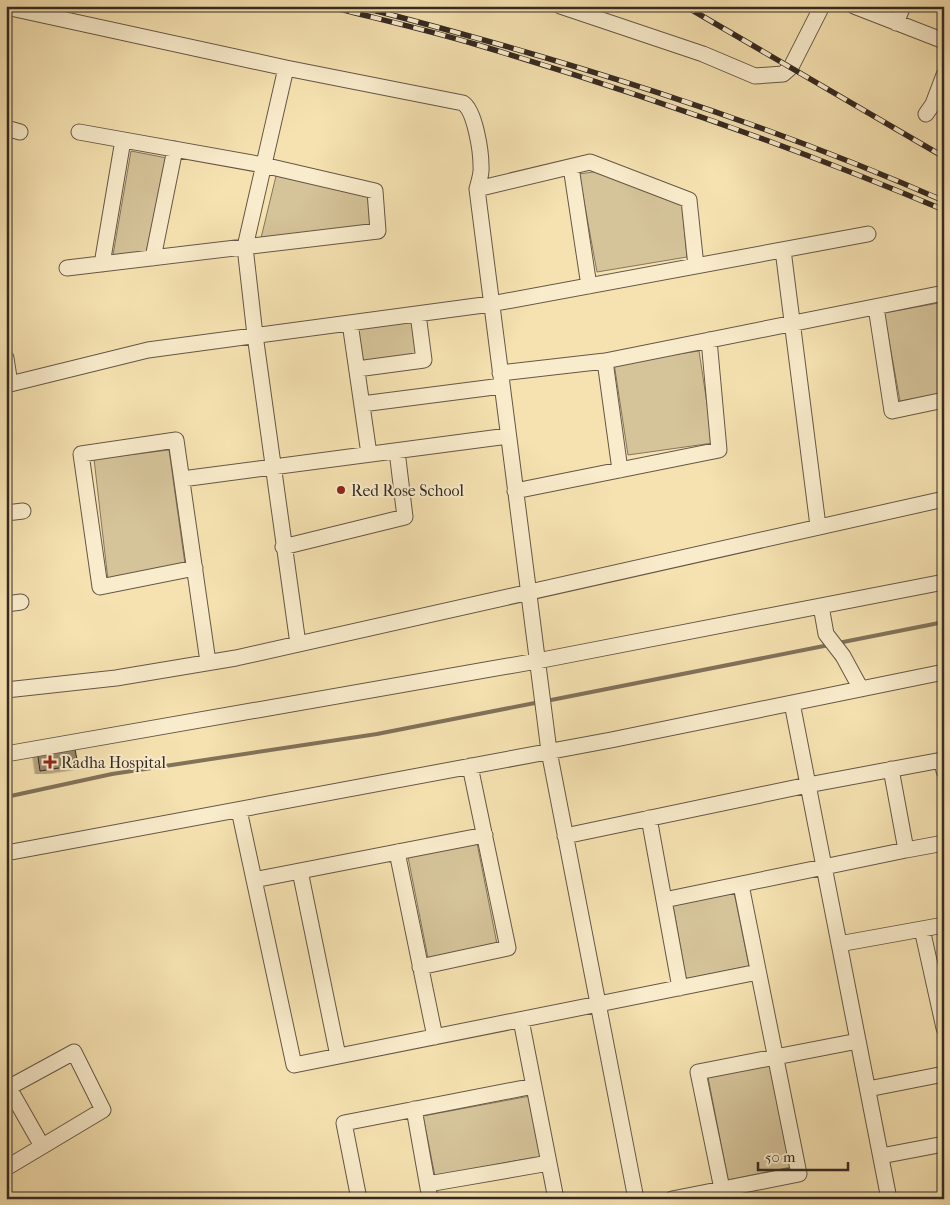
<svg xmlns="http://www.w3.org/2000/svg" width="950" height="1205" viewBox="0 0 950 1205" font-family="'IM FELL French Canon',serif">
<defs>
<filter id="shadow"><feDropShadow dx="-4.5" dy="4.5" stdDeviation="0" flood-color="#0004"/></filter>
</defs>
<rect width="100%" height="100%" fill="#f6e2b1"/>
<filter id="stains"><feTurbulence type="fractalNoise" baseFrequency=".004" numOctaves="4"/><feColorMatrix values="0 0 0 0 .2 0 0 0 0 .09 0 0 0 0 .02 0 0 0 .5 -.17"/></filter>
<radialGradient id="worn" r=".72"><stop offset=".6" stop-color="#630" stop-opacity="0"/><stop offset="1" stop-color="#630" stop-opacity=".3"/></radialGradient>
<path fill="#d5c399" stroke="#85765e" d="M131 151 167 158 146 253 113 255Z
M600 171 682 205 687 257 597 272 579 174Z
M276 176 371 194 373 226 261 238Z
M944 302V393L900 401 884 313Z
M413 321 417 356 362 363 358 328Z
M699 351 713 443 628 455 614 363Z
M169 450 185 564 108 580 94 459Z
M477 843 497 944 428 958 408 857Z
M734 892 749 966 686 979 673 905Z
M770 1065 791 1167 728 1180 708 1077Z
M530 1096 541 1156 435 1176 423 1116Z"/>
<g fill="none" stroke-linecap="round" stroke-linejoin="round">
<path stroke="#81725a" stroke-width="4" d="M838 643 944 622
M546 701 829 645
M6 797 112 774 377 734 540 702"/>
</g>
<path fill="#99896c" stroke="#352922" filter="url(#shadow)" d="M74 744 78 765 40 771 37 750Z"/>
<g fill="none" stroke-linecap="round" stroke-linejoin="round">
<g stroke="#655746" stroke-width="17">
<path id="minor" d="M560 6 703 54 755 76 783 74 791 67 822 6
M854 6 944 41
M6 7 286 68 463 103C475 111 481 151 481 166 482 173 479 181 477 189L549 751 636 1199
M896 23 903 6
M286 68 245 247 255 335 298 644
M926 114 933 104 944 75
M6 128 20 132
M571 167 589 286
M477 189 590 162 689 200 696 266
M783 250 818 526
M153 258 175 149
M102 264 123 140
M67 268 378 231 375 191 263 165 79 132
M876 307 892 411 944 400
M350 323 369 454
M6 358 10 384
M605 361 620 470
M357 369 424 360 418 314
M500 373 605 361 944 293
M6 385 148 350 491 304 868 234
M362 404 502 386
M182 479 508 436
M515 491 719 450 709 340
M6 513 23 511
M283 547 405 517 397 451
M195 568 100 587 81 454 176 440 208 662
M6 604 21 602
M821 606 826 634 843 656 861 689
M6 690 116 678 236 658 944 499
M792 703 889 1199
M6 754 537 661 944 582
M891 769 906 850 944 843
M239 810 294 1065 758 972
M649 818 680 988
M565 836 808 785 942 760 944 771
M397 852 435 1037
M6 853 611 740 944 672
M300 871 338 1056
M254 880 485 835
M664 900 906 850
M922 929 944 1028
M839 944 944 925
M420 967 508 948 470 766
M521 1020 556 1199
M9 1088 42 1146
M6 1089 74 1052 103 1110 6 1168
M868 1089 944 1074
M414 1109 430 1199
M881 1156 944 1144
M428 1184 549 1163
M722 1189 698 1072 858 1041
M359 1199 344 1123 534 1086
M672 1199 799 1174 741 885"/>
</g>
<use href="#minor" stroke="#f9eccc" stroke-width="15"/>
<g stroke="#352922" stroke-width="5.5">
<path id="rail" d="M328 6C378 19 428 30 478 45 636 92 792 146 944 210
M685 6 944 157
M365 8C562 59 758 119 944 201"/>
</g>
<use href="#rail" stroke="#f9eccc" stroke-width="4" stroke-dasharray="11" stroke-linecap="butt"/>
</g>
<g fill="#8f2418" stroke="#f9eccc" stroke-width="2">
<circle cx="341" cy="490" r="5"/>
<path d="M47.5 754.5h5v5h5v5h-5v5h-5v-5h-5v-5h5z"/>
</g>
<g text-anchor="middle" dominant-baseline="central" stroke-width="4" stroke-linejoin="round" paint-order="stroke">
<g font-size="16" fill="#352922" stroke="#f9eccc" text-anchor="start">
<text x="351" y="490">Red Rose School</text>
<text x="61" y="762">Radha Hospital</text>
</g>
</g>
<rect width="950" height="1205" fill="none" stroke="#f6e2b1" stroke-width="25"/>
<rect x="8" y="8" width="935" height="1190" fill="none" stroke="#352922" stroke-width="2.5"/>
<rect x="12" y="12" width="925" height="1180" fill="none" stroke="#352922"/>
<path d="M758 1162v8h90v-8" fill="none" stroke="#352922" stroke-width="2.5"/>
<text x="765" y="1162" font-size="15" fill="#352922" stroke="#f9eccc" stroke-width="4" paint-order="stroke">50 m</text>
<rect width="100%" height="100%" filter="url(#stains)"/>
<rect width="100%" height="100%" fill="url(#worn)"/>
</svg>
